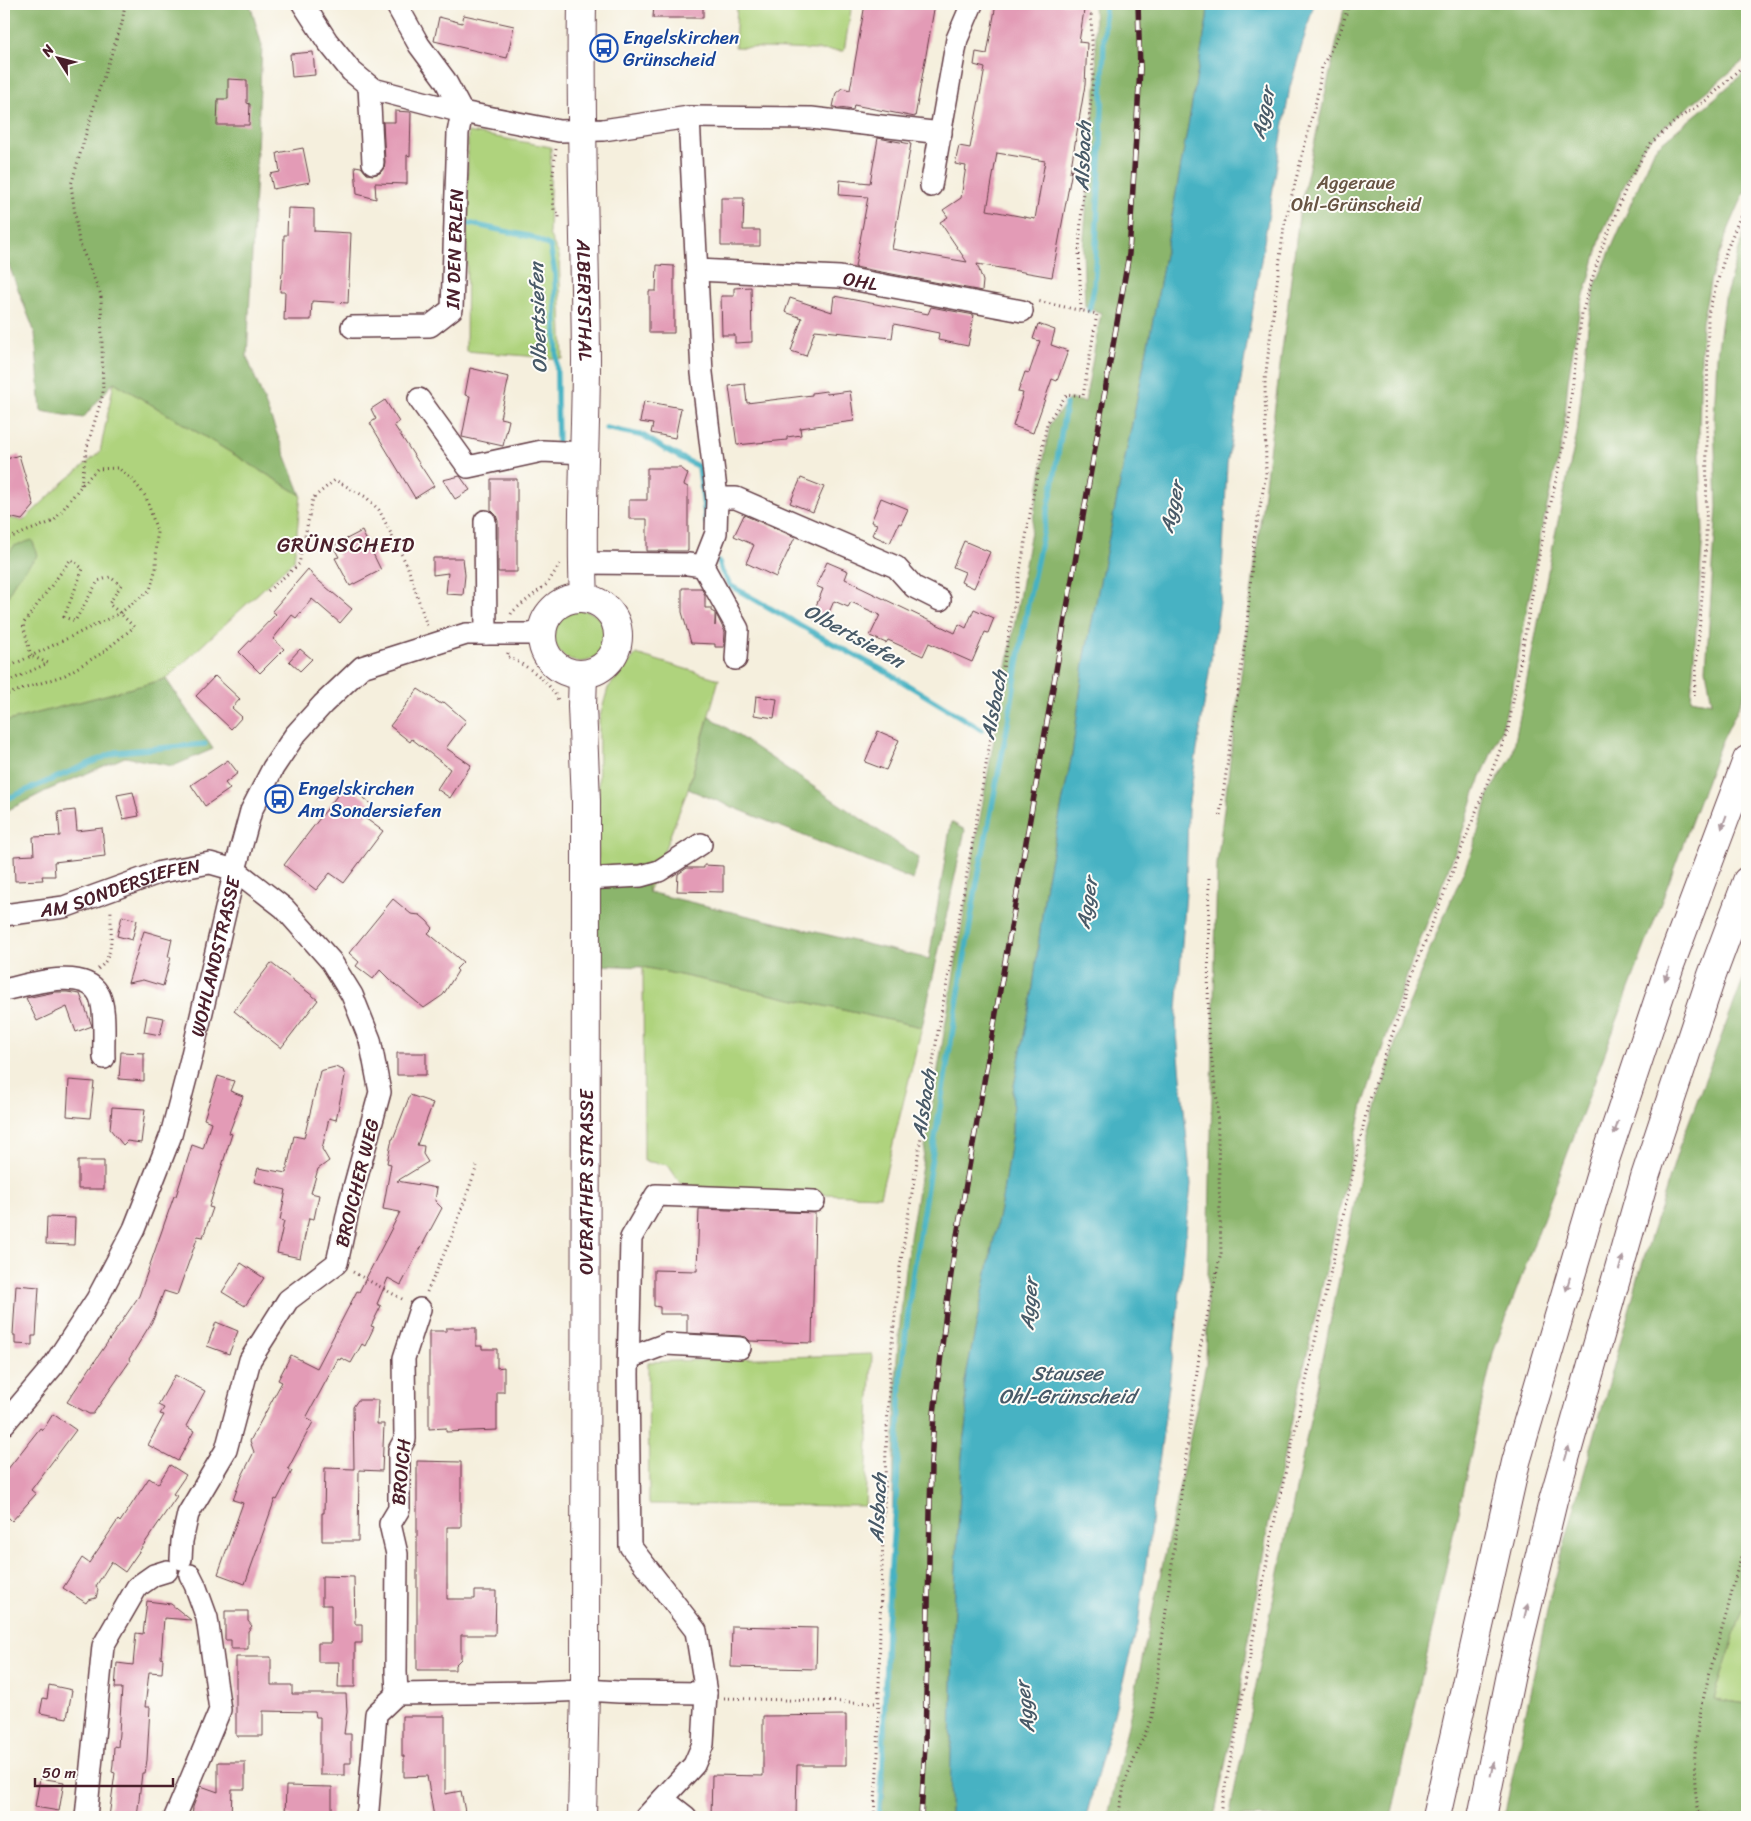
<svg xmlns="http://www.w3.org/2000/svg" width="1751" height="1821" viewBox="0 0 1751 1821" font-family="Sriracha,sans-serif">
<rect width="100%" height="100%" fill="#fdfcf7"/>
<filter id="ink" filterUnits="userSpaceOnUse"><feTurbulence type="fractalNoise" baseFrequency=".02" numOctaves="2"/><feDisplacementMap in="SourceGraphic" scale="10" xChannelSelector="R" yChannelSelector="G"/><feConvolveMatrix kernelMatrix="1 2 1 2 8 2 1 2 1" color-interpolation-filters="sRGB"/></filter>
<filter id="wash" filterUnits="userSpaceOnUse"><feTurbulence type="fractalNoise" baseFrequency=".0096" numOctaves="4" result="noise"/><feDisplacementMap in="SourceGraphic" scale="20" xChannelSelector="R" yChannelSelector="G"/><feGaussianBlur stdDeviation="1.12" result="paint"/><feColorMatrix in="noise" values="0 0 0 0 0 0 0 0 0 0 0 0 0 0 0 0 0 1.4 0 .05"/><feComposite in="paint" operator="in"/></filter>
<g filter="url(#wash)">
<rect width="100%" height="100%" fill="#f5efdd"/>
<path fill="#afd37d" stroke="#7c7954" d="M737 4H852L844 51 735 47Z
M468 132 551 147 549 234 559 255 563 359 466 351Z
M114 382 301 495 294 560 166 679 4 722V517L23 521 64 482 100 452Z
M554 636a26 26 0 1 1 52 0a26 26 0 1 1-52 0Z
M636 654 719 679 688 789 648 892 598 868 599 720 608 688Z
M643 967 922 1027 880 1196 684 1189 668 1165 644 1161Z
M872 1354 865 1506 649 1504 648 1362Z
M1743 1609H1747V1704L1714 1699Z"/>
<path fill="#8bb56c" stroke="#6a6a4c" d="M4 4H250L262 46 247 357 301 495 114 382 83 418 41 411 35 333 4 253V72L5 54 4 53Z
M1094 4H1208L1207 19 1157 300 1085 656 1072 755 1046 883 1032 995 1013 1091 1012 1133 1002 1199 965 1381 967 1422 962 1456 957 1548 953 1630 950 1817H881L884 1791 897 1358 905 1268 976 840 1050 424 1069 399 1085 402 1101 313 1085 307 1083 250 1097 75Z
M1345 4H1747V58L1656 134 1642 148 1602 233 1589 280 1580 308 1568 380 1563 437 1541 532 1513 686 1501 731 1476 789 1459 842 1412 961 1363 1105 1268 1527 1236 1714 1214 1817H1108L1206 1364 1217 864 1300 208Z
M1747 70V187L1729 228 1711 278 1702 322 1699 429 1703 532 1691 699 1712 703 1706 669 1717 507 1714 419 1717 355 1725 298 1747 222V690L1720 745 1493 1353 1391 1817H1229L1367 1142 1397 1037 1427 956 1473 849 1490 791 1512 757 1555 535 1577 433 1588 327 1595 286 1655 148 1699 112Z
M32 540 38 555 15 581 4 605V560L14 546Z
M166 679 213 749 173 766 125 757 48 790 4 812V722Z
M709 716 919 858 913 880 688 789Z
M951 822 965 830 922 1027 643 967 596 965 598 868 644 865 648 892 929 959Z
M1747 969V1609L1743 1610 1714 1699 1747 1704V1817H1504L1550 1597 1640 1271 1679 1148Z"/>
<path fill="#46b2c3" stroke="#486877" d="M1208 4H1314L1290 87 1227 464 1221 596 1188 808 1186 892 1176 1023 1191 1184 1175 1339 1138 1625 1086 1817H950L953 1630 957 1548 962 1456 967 1422 965 1381 1002 1199 1012 1133 1013 1091 1032 995 1046 883 1072 755 1085 656 1157 300 1207 19Z"/>
<g fill="none" stroke-linecap="round" stroke-linejoin="round">
<path stroke="#46b2c3" stroke-width="5.5" d="M467 223 532 237 550 246 555 273 558 446
M1089 310 1094 288 1101 139 1105 4
M606 428 644 436 663 448 699 467 706 523
M719 562 722 572 731 586 830 642 888 673 982 730
M4 800 116 752 205 744
M879 1817 883 1766 887 1624 897 1482 901 1373 913 1273 976 888 1007 729 1028 604 1053 485 1066 404"/>
</g>
<g id="blocks">
<path fill="#e39bb6" fill-rule="evenodd" d="M654 4H703V18H653Z
M865 4H935L915 117 854 105 853 110 833 107 836 93 842 88 850 90Z
M996 4H1085L1079 42 1087 43 1085 85 1070 173 1072 170 1052 277 977 264 983 281 982 291 855 267 868 197 839 195 840 180 870 183 878 138 911 144 892 249 967 262 940 222 948 217 943 210 961 198 966 166 955 164 959 146 970 148 985 68 974 65 976 52 987 54ZM997 153 1045 161 1035 219 987 210Z
M464 15 514 26 507 58 434 41 439 17 462 23Z
M313 52 315 75 292 77 290 54Z
M228 79 247 80V103L250 104 249 125H217L218 99H228Z
M395 111 411 112 410 156 407 155V184L375 183 376 199 357 194 355 166 361 167 367 174 373 175 380 173 384 168 385 162 383 122H395Z
M303 148 310 182 273 189 270 174 280 172 277 153Z
M721 198H744L743 230H760V246H721Z
M288 208 314 209V231L351 233 348 303 312 301 311 320H284L285 292H280L282 273H283L284 235H287Z
M657 265 674 266V333H649V291H656Z
M751 287 752 342 735 343V335H722L721 296H734V288Z
M834 296 928 314 931 307 974 315 968 346 938 340 939 333 894 324 892 338 815 330 806 356 791 351 802 318 785 312 790 298 832 312Z
M1038 324 1055 330 1051 345 1068 351 1057 381 1052 379 1033 433 1013 426 1023 393 1018 392 1025 372 1029 373 1040 341 1033 339Z
M470 368 509 377 500 418 509 420 503 446 462 437 470 396 465 395Z
M745 384 747 403 812 395V393L826 391 827 394 850 391 854 421 800 428 801 435 787 437V440L737 445 729 386Z
M385 400 399 422 394 425 434 486 415 498 370 423 376 419 371 409Z
M644 401 681 408 675 438 651 433 653 424 640 422Z
M19 455 34 506 22 520 4 516V460Z
M647 468H681L688 474 684 485 688 487V551H647V519H629V500H647Z
M460 476 470 490 455 499 443 480Z
M801 478 824 487 813 512 790 503Z
M491 479H517V572H498V521L496 515 491 510Z
M881 498 908 509 901 524 899 523 890 543 872 535 877 524 871 522Z
M744 515 795 537 776 577 746 563 754 545 734 536Z
M362 531 381 570 350 586 335 558 339 557 333 546Z
M964 541 990 552 974 588 961 582 965 572 953 567Z
M433 558H463L465 575 463 595 446 594 448 573 433 575Z
M827 562 848 571 845 579 858 585 857 586 955 633 959 624 966 628 974 609 994 618 988 633 985 632 972 662 929 643 923 656 888 640 886 643 870 636 880 615 851 602 848 607 834 601 824 624 811 618 823 589 816 586Z
M308 569 313 576 352 609 340 623 312 599 296 618 292 615 273 639 284 649 260 673 239 652 276 614 272 611Z
M682 588H701L705 595V608H711V611L715 613V626L716 614 725 632 724 647H715V644L691 643 682 612Z
M300 649 312 659 300 671 289 661Z
M215 676 240 699 232 708 242 717 231 729 196 696Z
M418 689 441 704 444 702 466 721 446 748 471 765 450 798 437 789 450 769 412 739 410 742 390 726Z
M756 696 777 699 774 718 754 715Z
M878 731 899 740 886 770 865 762Z
M228 760 238 773 225 783 230 789 205 806 191 785Z
M346 784 374 806 365 818 383 831 344 883 330 873 316 890 284 865Z
M133 792 139 816 123 819 117 795Z
M75 810 77 831 102 828 105 856 54 862 55 876H42L43 880 15 881 14 856 34 855 33 837 60 836 58 812Z
M704 865 723 866V892L677 891 678 874 687 868H704Z
M393 899 411 914 420 915 427 921 433 928 428 933 463 962 456 969 458 971 443 995 424 1008 390 980 380 970 373 979 356 966 359 962 349 953Z
M122 916 137 920 132 940 117 936Z
M144 931 172 939 168 957H171L163 986 143 980 128 983Z
M271 963 318 1000 281 1048 234 1011Z
M55 992H67L80 994 92 1026 76 1032 67 1007 37 1021 26 998Z
M147 1015 164 1018 160 1035 144 1032Z
M121 1052 144 1053V1081L119 1079Z
M397 1053H426V1075H397Z
M335 1067 343 1070 345 1076 336 1120 329 1118 322 1149 329 1161 318 1169 311 1193 319 1195 314 1219 309 1218 300 1258 277 1253 284 1221 280 1220 286 1190 254 1182 258 1168 286 1173 294 1136 304 1138 320 1071Z
M218 1076 234 1081 230 1091 243 1096 229 1133 232 1134 209 1207 213 1208 203 1237 198 1236 177 1295 164 1291 153 1320 129 1359 130 1361 93 1414H89L67 1402 139 1296 174 1196H176L192 1145 203 1149 211 1122 204 1119Z
M69 1080 94 1082 90 1118 67 1116Z
M410 1095 433 1103 417 1145 424 1146 423 1154 428 1162 397 1181 437 1188 435 1201 442 1208 401 1285 388 1278 377 1304 381 1306 371 1326 374 1327 365 1346 362 1344 351 1363 341 1358 340 1360 338 1359 306 1418 313 1422 288 1469 292 1471 277 1500 275 1499 245 1584 218 1574 243 1503 233 1500 242 1476 254 1452 250 1441 282 1382 278 1380 291 1355 317 1368 357 1291 359 1292 400 1212 383 1209 391 1164 387 1163 392 1139H393Z
M112 1107 145 1109 141 1143 127 1141 123 1145 110 1129Z
M78 1161H104V1189H78Z
M699 1209 815 1213 812 1343 750 1341 746 1337 741 1336 687 1333V1314H660V1307L654 1306V1270L697 1271Z
M47 1217 75 1218 74 1245 46 1244Z
M241 1263 264 1278 245 1306 222 1292Z
M16 1285 39 1287 36 1336H32V1345L15 1344V1335H13Z
M216 1322 238 1331 229 1354 207 1346Z
M446 1328H476V1346H482V1349H497V1368L504 1367V1392H497V1430L446 1432V1428L429 1429V1331H446Z
M175 1375 205 1391 186 1426 194 1431 178 1461 148 1445 164 1415 160 1414 164 1408 158 1405Z
M358 1400H378L377 1424H384L382 1471 359 1470 358 1541H322V1513H324L325 1468 354 1469 353 1407Z
M53 1414 76 1430 31 1490 36 1494 12 1521 4 1513V1474L40 1428 43 1430Z
M417 1461 461 1462V1527H447V1599H475V1591H496L495 1635H461V1659L455 1665V1670H417Z
M170 1465 186 1475 173 1494 177 1496 125 1572 111 1562 96 1586 98 1590 96 1598 88 1600 86 1603 63 1588 82 1558 89 1563 118 1520 120 1522 149 1478 158 1484Z
M322 1576 354 1577 355 1624H362V1643H355V1687H338L339 1662H318V1643H331V1605H322Z
M147 1601 171 1604 191 1620 164 1618 161 1658 163 1659 162 1673 149 1672 145 1707H150L147 1760 145 1773H142L137 1817H109L115 1773 112 1772 113 1764 114 1746 118 1747 122 1688H115L117 1663 133 1665 136 1633 143 1634Z
M225 1611H248V1621L252 1626 248 1631V1649H231V1640H225Z
M732 1626 817 1628 816 1669 731 1667Z
M236 1657H271V1685H292V1694H346L347 1712 344 1734H351V1763H345V1775H320V1717H316L315 1712 263 1711V1736H236Z
M49 1685 72 1690 67 1718 40 1713 43 1698 47 1699Z
M846 1715V1765H797L796 1817H711L712 1775 763 1776V1716Z
M402 1716H445V1794L461 1791 466 1817H434L427 1776 404 1777V1756H402Z
M218 1762H245V1789H232L231 1817H192L193 1807 201 1786 218 1792Z
M40 1778 64 1782 59 1811 35 1807Z
M286 1786 332 1787V1817L285 1816Z"/>
</g>
</g>
<g filter="url(#ink)">
<use href="#blocks" fill-opacity="0" stroke="#643e46" stroke-width="1"/>
<g fill="none" stroke-linecap="round" stroke-linejoin="round">
<g stroke="#643e46" stroke-width="24">
<g id="minor">
<path d="M303 4 327 41 351 71 373 89 462 112 559 131 603 130 689 117 702 373 717 498 716 533 703 566 688 564 582 563"/>
<path d="M369 86 373 163"/>
<path d="M689 117 811 118 941 133"/>
<path d="M931 186 957 39 972 4"/>
<path id="s1" d="M697 270 840 277 1022 311"/>
<path id="s2" d="M352 327 430 326 452 309 458 133 462 112 445 80 419 45 396 4"/>
<path d="M419 399 468 467 542 451 585 453"/>
<path d="M717 498H736L896 567 914 587 940 600"/>
<path d="M485 521 486 634"/>
<path d="M703 566 738 629 736 659"/>
<path d="M586 879 641 876 659 871 701 844"/>
<path id="s3" d="M4 915 64 907 161 872 210 863 235 870 284 908 331 961 352 995 370 1040 380 1092 350 1202 337 1263 288 1300 250 1360 226 1450 188 1514 182 1541 181 1559"/>
<path d="M4 990C27 985 83 967 98 993 107 1007 103 1041 104 1058"/>
<path d="M629 1358 666 1344 740 1348"/>
<path id="s4" d="M4 1424 53 1366 97 1299 134 1229 171 1135 191 1059 235 870 251 811 273 768 295 735 323 704 362 667 466 634H542"/>
<path d="M397 1694 396 1672 397 1554 390 1524 399 1509V1450L405 1439 404 1358 420 1309"/>
<path d="M663 1799 686 1817"/>
<path d="M86 1817 103 1646 137 1587 154 1575 167 1571"/>
<path d="M175 1817 220 1710 207 1618 195 1585 190 1575"/>
<path d="M366 1817 368 1810 376 1714 397 1694 537 1692 585 1690 619 1692 706 1693"/>
<path d="M646 1817 694 1765 703 1744 706 1693 696 1631 630 1546 628 1374 631 1238 656 1195 814 1201"/>
</g>
</g>
<g stroke="#643e46" stroke-width="30">
<g id="major">
<path id="s5" d="M582 4C580 122 585 241 586 359 586 439 580 518 584 598"/>
<circle cx="580" cy="636" r="38"/>
<path id="s6" d="M582 1817 585 1690 586 879V801L582 706 583 674"/>
</g>
</g>
<g stroke="#643e46" stroke-width="30">
<path id="highway" d="M1436 1817 1516 1462 1604 1163 1670 965 1747 760
M1482 1817 1511 1674 1553 1501 1645 1177 1712 975 1747 881"/>
</g>
<path stroke="#643e46" stroke-width="3" stroke-dasharray="1 4" stroke-linecap="butt" d="M556 149 552 181 554 211 559 215V218
M1081 310 1079 251 1085 160 1093 79 1091 4
M4 361V369
M81 485 87 447 103 394 101 295 79 242 71 185 97 96 122 23 125 4
M4 540 54 521 81 486 97 469 118 468 132 479 146 497 157 531 156 568 150 590 120 613 31 656 23 624 71 559 83 569 64 617 75 621 98 581 110 577 121 585 109 604 120 613 134 627 102 653 65 675 8 694 5 683 48 663 31 656 4 669
M268 591 299 564 313 498 335 480 366 497 379 510 407 565 427 626
M511 614 512 612 547 584 560 564
M508 653 507 656C528 667 549 679 559 702
M1694 696 1706 545 1708 314 1727 249 1747 200
M1220 815 1246 636 1254 540 1266 474 1265 380 1284 226 1317 97 1322 67 1341 30 1349 4
M98 969C116 956 110 930 111 910
M353 1272 404 1300
M427 1292 452 1236 477 1166
M724 1698 878 1703
M874 1817 878 1756 880 1623 886 1451 890 1364 900 1267 940 1019 955 942 1033 497 1047 423 1067 394 1083 396 1097 314 1037 301
M1118 1817 1125 1782 1152 1717 1200 1349 1221 1253 1217 1100 1208 1030 1209 874
M1219 1817 1236 1733 1273 1528 1368 1105 1419 957 1508 730 1539 556 1566 435 1582 313 1601 250 1629 181 1650 144 1679 118 1708 99 1747 62
M1700 1817C1683 1748 1709 1677 1727 1611 1733 1589 1738 1561 1747 1541"/>
<use href="#minor" stroke="#fff" stroke-width="21"/>
<use href="#major" stroke="#fff" stroke-width="28"/>
<use href="#highway" stroke="#fff" stroke-width="28"/>
<g stroke="#4a1f2b" stroke-width="5.5">
<path id="rail" d="M921 1817 925 1745 931 1465 934 1414 948 1295 955 1247 1129 254 1140 69 1138 4"/>
</g>
<use href="#rail" stroke="#fdfcf7" stroke-width="4" stroke-dasharray="11" stroke-linecap="butt"/>
</g>
<defs><path id="oneway-solid" d="M-6-.8H1V-3.2L6.5 0L1 3.2V.8H-6Z" transform="scale(1.25)"/></defs>
<g fill="#ae9aa0">
<use href="#oneway-solid" transform="translate(1724 822) rotate(110)"/>
<use href="#oneway-solid" transform="translate(1667 974) rotate(109)"/>
<use href="#oneway-solid" transform="translate(1616 1128) rotate(109)"/>
<use href="#oneway-solid" transform="translate(1621 1263) rotate(-74)"/>
<use href="#oneway-solid" transform="translate(1568 1284) rotate(106)"/>
<use href="#oneway-solid" transform="translate(1567 1453) rotate(-74)"/>
<use href="#oneway-solid" transform="translate(1526 1611) rotate(-76)"/>
<use href="#oneway-solid" transform="translate(1492 1769) rotate(-79)"/>
</g>
</g>
<defs>
<g id="bus-ring" transform="scale(1.4375)"><circle r="9.5" fill="#fdfcf7" stroke="#1a4fb4" stroke-width="1.5"/><path d="M-5-6H5V4H4V6H2V4H-2V6H-4V4H-5ZM-3.5-4V0h7V-4ZM-3.5 1.2v1.5H-2V1.2ZM2 1.2v1.5H3.5V1.2Z" fill="#1a4fb4"/></g>
</defs>
<g fill-rule="evenodd">
<use href="#bus-ring" x="604" y="48"/>
<use href="#bus-ring" x="279" y="799"/>
</g>
<g text-anchor="middle" dominant-baseline="central" stroke-width="4" stroke-linejoin="round" paint-order="stroke">
<g font-size="19" fill="#164399" stroke="#fdfcf7" text-anchor="start">
<text x="623" y="37">Engelskirchen<tspan x="623" dy="22">Grünscheid</tspan></text>
<text x="298" y="788">Engelskirchen<tspan x="298" dy="22">Am Sondersiefen</tspan></text>
</g>
<g font-size="19" fill="#685544" stroke="#fdfcf7">
<text x="1356" y="182">Aggeraue<tspan x="1356" dy="22">Ohl-Grünscheid</tspan></text>
</g>
<g font-size="19" fill="#4a1f2b" stroke="#fdfcf7">
<text stroke="none"><textPath href="#s2" startOffset="166">IN DEN ERLEN</textPath></text>
<text stroke="none"><textPath href="#s1" startOffset="164">OHL</textPath></text>
<text stroke="none"><textPath href="#s5" startOffset="296">ALBERTSTHAL</textPath></text>
<text stroke="none"><textPath href="#s3" startOffset="120">AM SONDERSIEFEN</textPath></text>
<text stroke="none"><textPath href="#s4" startOffset="520">WOHLANDSTRASSE</textPath></text>
<text stroke="none"><textPath href="#s6" startOffset="635">OVERATHER STRASSE</textPath></text>
<text transform="translate(357 1183) rotate(-76)">BROICHER WEG</text>
<text transform="translate(401 1472) rotate(-85)">BROICH</text>
</g>
<g font-size="20" font-style="italic" fill="#485a68" stroke="#fdfcf7">
<text transform="translate(1263 113) rotate(-78)">Agger</text>
<text transform="translate(1083 156) rotate(-88)">Alsbach</text>
<text transform="translate(538 318) rotate(-92)">Olbertsiefen</text>
<text transform="translate(1172 507) rotate(-77)">Agger</text>
<text transform="translate(854 636) rotate(29)">Olbertsiefen</text>
<text transform="translate(994 705) rotate(-79)">Alsbach</text>
<text transform="translate(1087 903) rotate(-81)">Agger</text>
<text transform="translate(924 1104) rotate(-81)">Alsbach</text>
<text transform="translate(1029 1304) rotate(-85)">Agger</text>
<text x="1067" y="1373">Stausee<tspan x="1067" dy="23">Ohl-Grünscheid</tspan></text>
<text transform="translate(878 1508) rotate(-87)">Alsbach</text>
<text transform="translate(1025 1707) rotate(-96)">Agger</text>
</g>
<g font-size="21" letter-spacing="1" fill="#4a1f2b" stroke="#fdfcf7">
<text x="346" y="545">GRÜNSCHEID</text>
</g>
</g>
<rect width="1751" height="1821" fill="none" stroke="#fdfcf7" stroke-width="20"/>
<g transform="translate(58 58) rotate(306)" stroke="#fdfcf7" stroke-width="4" paint-order="stroke">
<path d="M0-4L9 19L0 12L-9 19Z" fill="#4a1f2b"/>
<text y="-8" font-size="14" font-weight="bold" text-anchor="middle" fill="#4a1f2b">N</text>
</g>
<path d="M35 1778v8h138v-8" fill="none" stroke="#4a1f2b" stroke-width="2.5"/>
<text x="42" y="1778" font-size="15" fill="#4a1f2b" stroke="#fdfcf7" stroke-width="4" paint-order="stroke">50 m</text>
</svg>
